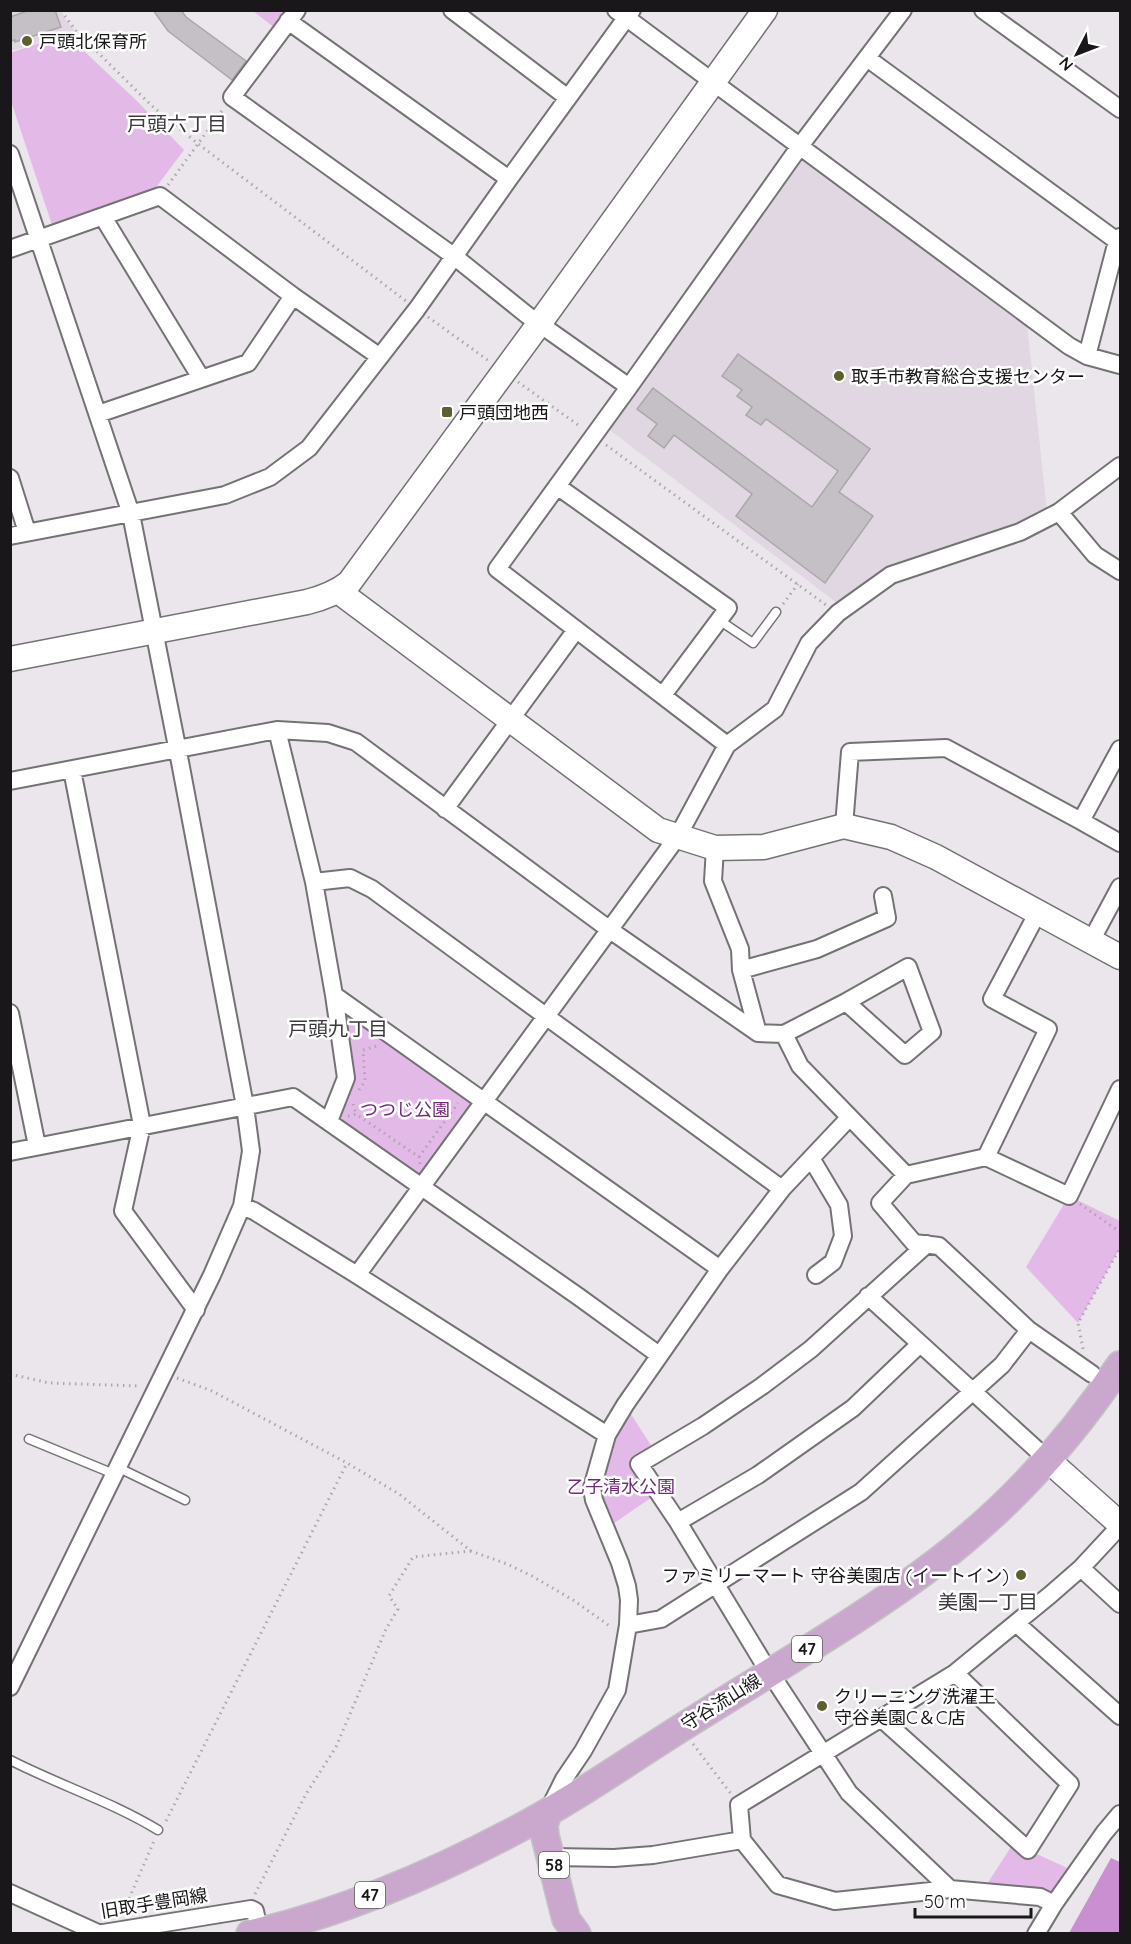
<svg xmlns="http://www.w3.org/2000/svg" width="1131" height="1944" viewBox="0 0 1131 1944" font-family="Quicksand,'Noto Sans JP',sans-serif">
<rect width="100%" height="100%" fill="#ebe6eb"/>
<path fill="#e1d7e2" d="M10 11H62L64 17 75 31 11 51Z
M803 155 1027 324 1047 512 1023 525 880 574 837 603 607 428Z"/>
<path fill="#e3b9e8" d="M253 11H297L280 32Z
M66 34 138 102 184 150 154 190 53 228 11 101 10 53Z
M334 995 484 1101 422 1187 329 1121 346 1078Z
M1069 1196 1120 1221V1248L1078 1323 1026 1267Z
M625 1405 656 1453 639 1464 658 1493 607 1528 594 1500Z
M1016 1839 1028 1850 1076 1872 1054 1904 982 1892Z"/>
<path fill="#c98fd0" d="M1111 1858 1120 1862V1933H1069Z"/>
<path fill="#c4c0c5" stroke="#aaa6aa" stroke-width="1.5" d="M30 10H55L61 27 15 42V40L10 41V17Z
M153 10H181L186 17 246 61 232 80 168 31Z
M738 354 870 449 839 492 873 516 825 583 736 516 752 494 674 435 664 448 648 436 657 424 637 409 653 388 812 507 838 471 766 419 761 425 746 415 752 407 737 396 742 390 722 376Z"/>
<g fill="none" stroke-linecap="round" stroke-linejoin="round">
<g stroke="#757276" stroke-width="11">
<path id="lane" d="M719 620 753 643 776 612
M29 1439 114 1474
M117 1467 185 1500
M10 1760C59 1785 112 1802 158 1830"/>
</g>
<g stroke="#757276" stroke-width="20">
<path id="street" d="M297 10 232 97 455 257 527 315 629 387
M452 10 568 98
M616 10 1069 346 1087 356 1120 365
M983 10 1120 109
M288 21 509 179
M867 58 1117 241
M10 154 131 514 180 762 245 1106 251 1151 242 1206 212 1275 10 1687
M103 217 201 378
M10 249 160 196 293 296 380 357
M1087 356 1117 241 1120 237
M98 414 248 363 293 296
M10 478 27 532
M557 486 728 608 663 695
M1059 512 1095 555 1120 571
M10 536 225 495 270 477 309 448 417 309 509 179 632 10
M277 730 314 882 334 995 346 1078 329 1121
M727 745 497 569 629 387 800 146 903 10
M72 770 142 1125 123 1211 196 1310
M10 781 277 730 328 733 356 742 610 930 758 1033 784 1034 846 1002 908 967 932 1032 905 1055 846 1002
M445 809 576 630
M1081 821 1120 843
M844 826 850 752 946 748 1081 821 1120 749
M715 848 713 881 740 949 741 970 758 1033
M314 882 350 878 372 889 782 1189
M1091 941 1120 887
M741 970 817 949 887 918 883 896
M334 995 720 1269
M10 1013 37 1146
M784 1034 800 1066 906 1175 986 1157 1048 1029 992 999 1038 912
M10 1152 293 1097 579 1297 659 1355
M986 1157 1069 1196 1120 1089
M811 1158 839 1205 843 1236 833 1262 816 1275
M242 1206 254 1211 357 1275 607 1435
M927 1244 811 1349 762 1386 703 1426 639 1464 678 1522 761 1659 849 1793 950 1889 1040 1897 1054 1904 1036 1934
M357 1275 678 836 727 745 775 709 809 643 838 613 891 575 1020 532 1059 512 1120 466
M868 1296 1048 1460
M1029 1330 1092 1374
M678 1522 758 1475 853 1408 920 1344
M1081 1568 1120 1604
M1017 1624 1120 1716
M628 1625 661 1619 861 1492 1002 1365 1029 1330 939 1246 914 1243 880 1203 906 1175
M882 1719 1028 1850 1070 1784 955 1673
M548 1811 564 1779 583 1751 617 1690 628 1625 629 1600 627 1586 620 1563 594 1500 592 1488 607 1435 625 1405 720 1269 782 1189 849 1118
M552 1857 614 1858 653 1855 742 1840
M950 1889 835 1901 778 1885 742 1840 739 1805 955 1673 1050 1595 1081 1568 1120 1526
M10 1893 98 1933
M1054 1904 1104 1833 1120 1814
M97 1934 251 1909 255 1911 260 1934"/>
</g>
<g stroke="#757276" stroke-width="27">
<path id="secondary" d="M338 591 658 830 715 848 764 847 844 826 891 837 936 857 1120 957
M10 659 307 602C323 598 336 593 349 583L539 324 765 10
M1048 1460 1120 1524"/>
</g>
<g stroke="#c3c3c3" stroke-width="30">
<path id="primary" d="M548 1812 544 1825 545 1836 566 1919 577 1934
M250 1934C338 1914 432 1874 512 1832 576 1799 635 1756 697 1718 777 1667 861 1620 937 1562 1009 1507 1070 1440 1120 1365"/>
</g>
<path stroke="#aba7ab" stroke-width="3" stroke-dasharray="1.5 4.5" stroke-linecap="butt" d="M63 10 65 16 76 31 152 106 197 143 406 301
M168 185 224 108
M428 317 489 361
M518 382 581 427
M606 445 826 605
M783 604 798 584
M359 1090 365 1081 363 1050 380 1045
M353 1104 356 1114
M348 1116 356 1114 419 1157 420 1164
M419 1157 458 1103
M1080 1204 1120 1232
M1083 1349 1078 1323 1120 1248
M10 1374 49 1383 139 1386
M177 1378 212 1391 347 1463 399 1494 471 1551 507 1564 532 1576 573 1600 611 1627
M693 1744 731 1794
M166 1821 347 1463
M255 1894 306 1794 336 1747 386 1629 398 1609 389 1596 413 1557 471 1551
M122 1915 154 1841"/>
<use href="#lane" stroke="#fff" stroke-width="8"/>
<use href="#street" stroke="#fff" stroke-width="16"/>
<use href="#secondary" stroke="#fff" stroke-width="24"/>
<use href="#primary" stroke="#caa8ce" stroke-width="27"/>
</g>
<g fill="#5c602e" stroke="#fff" stroke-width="2">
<circle cx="27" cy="41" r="6"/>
<circle cx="839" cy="376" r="6"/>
<rect x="441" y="406" width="12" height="12" rx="3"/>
<circle cx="1021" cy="1575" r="6"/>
<circle cx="822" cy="1706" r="6"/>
</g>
<g text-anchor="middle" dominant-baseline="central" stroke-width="5" stroke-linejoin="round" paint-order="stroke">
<g fill="#fff" stroke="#5e5d5e" stroke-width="1.5">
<rect x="792" y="1636" width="30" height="26" rx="4.5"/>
<rect x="539" y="1852" width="30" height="26" rx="4.5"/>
<rect x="355" y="1882" width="30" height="26" rx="4.5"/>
</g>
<g font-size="16" font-weight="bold" fill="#191719">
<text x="807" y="1649">47</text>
<text x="554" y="1865">58</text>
<text x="370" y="1895">47</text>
</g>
<g font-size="18" fill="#191719" stroke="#fff" text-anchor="start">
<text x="39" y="41">戸頭北保育所</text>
<text x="851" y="376">取手市教育総合支援センター</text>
<text x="459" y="412">戸頭団地西</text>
<text x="1009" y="1575" text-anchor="end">ファミリーマート 守谷美園店 (イートイン)</text>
<text x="834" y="1696">クリーニング洗濯王<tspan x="834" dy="21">守谷美園C＆C店</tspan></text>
</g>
<g font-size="18" fill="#6f2a78" stroke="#fff">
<text x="405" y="1109">つつじ公園</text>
<text x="621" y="1486">乙子清水公園</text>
</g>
<g font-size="18" fill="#191719" stroke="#fff">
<text transform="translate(721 1702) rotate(-32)">守谷流山線</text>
<text transform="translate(154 1903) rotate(-9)">旧取手豊岡線</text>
</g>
<g font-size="20" fill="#3c393d" stroke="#fff">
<text x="177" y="123">戸頭六丁目</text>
<text x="338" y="1028">戸頭九丁目</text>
<text x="988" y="1601">美園一丁目</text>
</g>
</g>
<rect width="1131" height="1944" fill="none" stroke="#191719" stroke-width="24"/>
<g transform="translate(1077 54) rotate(228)" stroke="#ffffff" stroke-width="4.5" paint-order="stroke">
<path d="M0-4.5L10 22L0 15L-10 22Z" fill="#191719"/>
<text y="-9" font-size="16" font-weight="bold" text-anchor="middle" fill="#191719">N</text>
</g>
<path d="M915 1908v9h116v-9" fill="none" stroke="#191719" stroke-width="3"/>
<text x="924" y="1908" font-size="18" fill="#191719" stroke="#ffffff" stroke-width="4.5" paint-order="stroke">50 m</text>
</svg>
